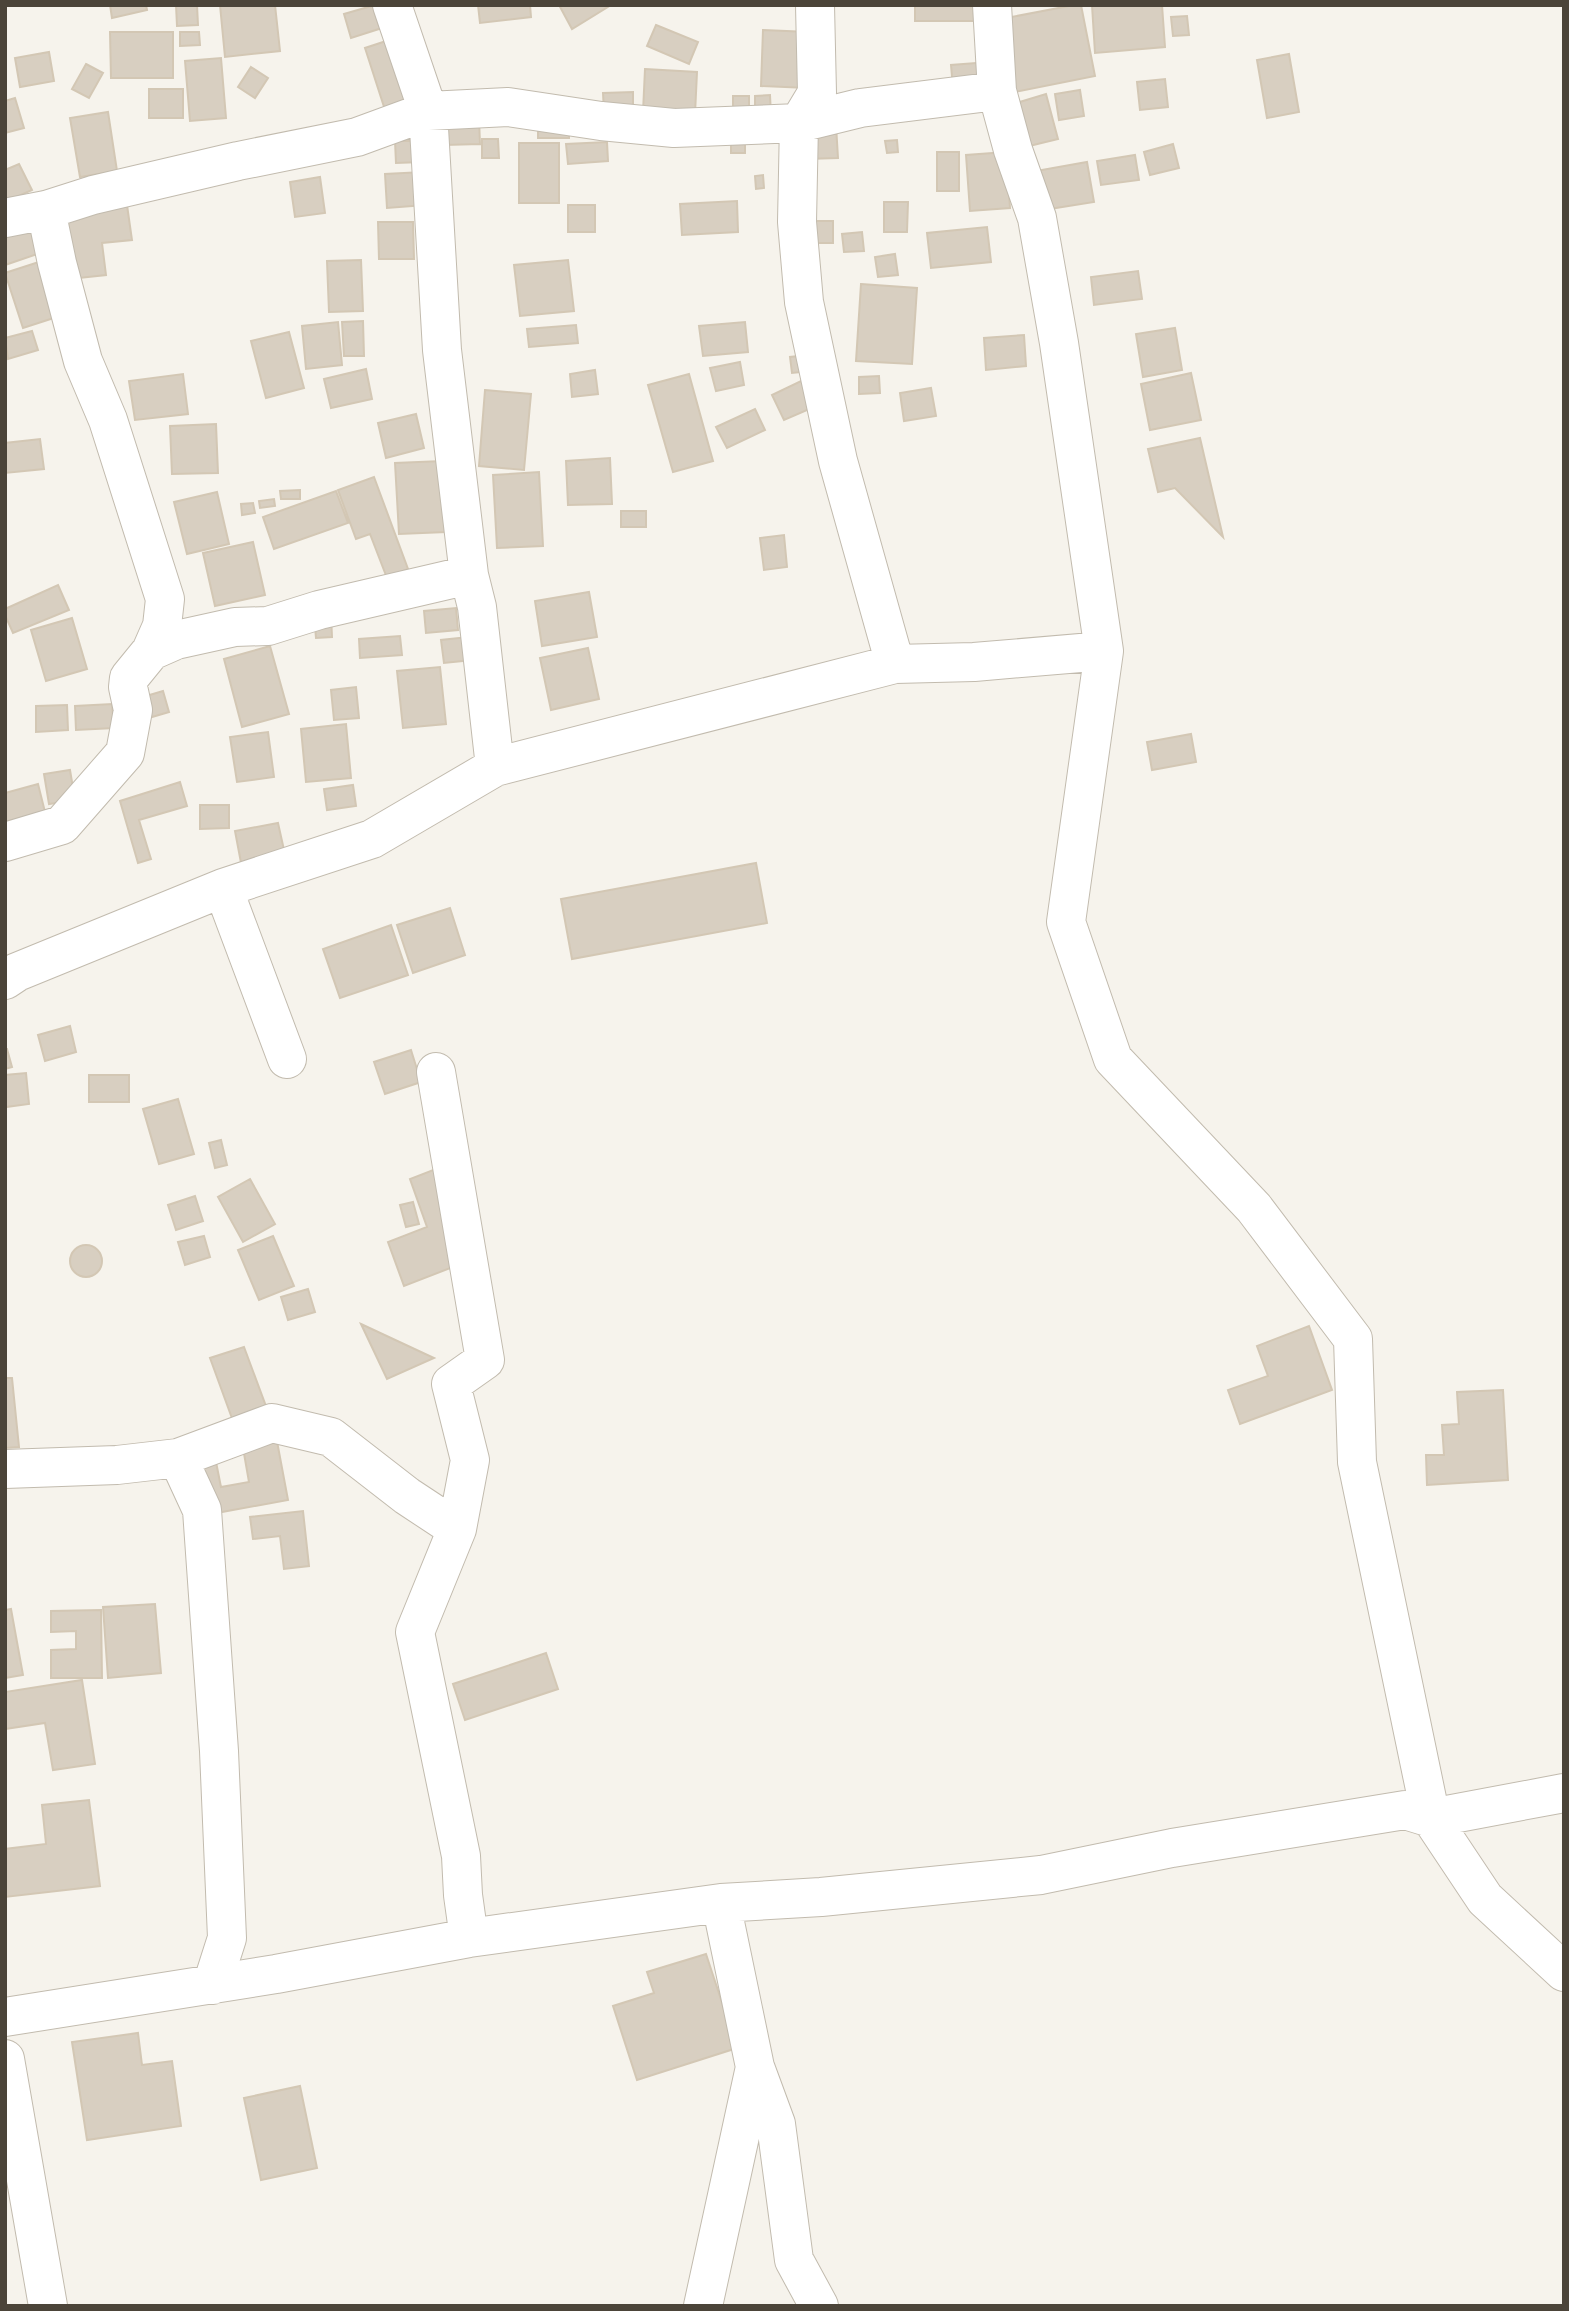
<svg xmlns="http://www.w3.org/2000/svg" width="1569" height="2311" viewBox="0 0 1569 2311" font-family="Manrope,sans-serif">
<rect width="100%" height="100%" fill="#f6f3ec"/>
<path fill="#d8cfc1" stroke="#d3c7b4" stroke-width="2" d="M110 5H146L147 10 112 18Z
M176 5H197L198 25 177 26Z
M220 5H275L280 51 225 57Z
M375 5 382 28 351 38 344 14Z
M478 5H530L531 17 480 23Z
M559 5H611L572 29Z
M915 5H978V21H915Z
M1074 5H1081L1095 76 1015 92 1001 19Z
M1092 5H1162L1165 47 1095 53Z
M1187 16 1189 35 1173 36 1171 17Z
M656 25 698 42 689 64 647 46Z
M763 30 809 32 807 88 761 86Z
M110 32H173V78H111Z
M180 32H199L200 45 180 46Z
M389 40 410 105 386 113 365 48Z
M49 52 54 81 20 87 15 58Z
M1289 54 1299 112 1267 118 1257 60Z
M221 58 226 118 190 121 185 61Z
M989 62 990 86 953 88 951 65Z
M86 64 103 73 89 98 72 89Z
M251 67 268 78 255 98 238 87Z
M645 69 697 72 695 114 643 112Z
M1165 79 1168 107 1140 110 1137 82Z
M149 89H183V118H149Z
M1080 90 1084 116 1059 120 1055 94Z
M633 92V112L604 113 603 93Z
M1046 94 1058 139 1021 148 1010 105Z
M770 95 771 115 755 116V96Z
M733 96H749V114H733Z
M15 98 24 128 5 133V101Z
M108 112 117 171 80 177 70 118Z
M443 118H479L480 144 444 145Z
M538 121H569V138H538Z
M806 125H836L838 158 806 159Z
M482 139H498L499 158H482Z
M897 140 898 152 887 153 885 141Z
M395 141H421L422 162 396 163Z
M607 142 608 161 568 164 566 144Z
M519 143H559V203H519Z
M731 144H745V153H731Z
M1173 144 1179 168 1150 175 1144 152Z
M937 152H959V191H937Z
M1006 152 1010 208 970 211 966 155Z
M1135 155 1139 180 1101 185 1097 161Z
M1087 162 1094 202 1043 210 1036 171Z
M19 164 32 190 5 202V170Z
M423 172 425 205 387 208 385 174Z
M763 175 764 188 756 189 755 176Z
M320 177 325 213 295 217 290 182Z
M737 201 738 232 682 235 680 204Z
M884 202H908L907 232H884Z
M127 205 132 240 102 243 106 275 70 279 62 212Z
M568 205H595V232H568Z
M35 220 46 251 5 265V230Z
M812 221H833V243H812Z
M378 222H413L414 259H379Z
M987 227 991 262 931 268 927 233Z
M862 232 864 251 844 252 842 234Z
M895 254 898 275 878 277 875 257Z
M48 259 66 314 23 328 5 273Z
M361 260 363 311 329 312 327 261Z
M568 260 574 311 520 316 514 265Z
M1138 271 1142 299 1094 305 1091 277Z
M861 284 917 288 912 364 856 361Z
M363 321 364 356H344L342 322Z
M338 322 342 365 306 369 302 326Z
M745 322 748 352 703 356 699 326Z
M576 325 578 343 529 347 527 329Z
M1175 328 1182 370 1143 377 1136 334Z
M32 331 38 350 8 359 5 338Z
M289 332 304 388 266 398 251 341Z
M1024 335 1026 366 986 370 984 338Z
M808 355 810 371 792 373 790 357Z
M740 362 744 385 716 391 710 368Z
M366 369 372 399 331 408 324 379Z
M595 370 598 394 572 397 570 374Z
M1191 373 1201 420 1150 430 1141 384Z
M183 374 188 414 135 420 129 381Z
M689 374 713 461 673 472 648 385Z
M879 376 880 393 859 394V377Z
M801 381 814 407 784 420 772 395Z
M931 388 936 416 904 421 900 393Z
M485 390 531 394 524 470 479 466Z
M755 409 765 430 727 448 716 427Z
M416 414 424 448 386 458 378 423Z
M216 424 218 473 172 474 170 426Z
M1200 438 1223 537 1175 488 1158 492 1148 449Z
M40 439 44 469 5 473V443Z
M610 458 612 504 568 505 566 461Z
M442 461 446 532 399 534 395 463Z
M539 472 543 546 497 548 493 475Z
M374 477 408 569 387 578 370 534 356 539 338 490Z
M300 490V499H281L280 491Z
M336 491 348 523 274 549 263 517Z
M217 492 229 544 187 554 174 502Z
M274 499 275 506 260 508 259 501Z
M253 503 255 513 242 515 241 504Z
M621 511H646V527H621Z
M784 535 787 567 764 570 760 538Z
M253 542 265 595 215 606 203 553Z
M58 585 69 610 13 633 5 615V609Z
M589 592 597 637 542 646 535 601Z
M456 608 458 630 426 633 424 611Z
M331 614 332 637 316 638 314 615Z
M72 618 87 669 46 681 31 630Z
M400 636 402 655 360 658 359 639Z
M468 637 472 660 444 663 441 640Z
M270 646 289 714 242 727 224 659Z
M588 648 599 699 551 710 540 658Z
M440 667 446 724 403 728 397 671Z
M356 687 359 718 334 720 331 690Z
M163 691 169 712 142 720 136 699Z
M112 704 114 728 76 730 75 706Z
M67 705 68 730 36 732V706Z
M346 724 351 778 306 782 301 729Z
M268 732 274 777 237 782 230 737Z
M1191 734 1196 762 1152 770 1147 742Z
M70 770 75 800 49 804 44 774Z
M180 782 187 806 139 820 151 859 138 863 120 801Z
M38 784 46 816 5 827V793Z
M353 785 356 806 327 810 324 789Z
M200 805H229V828L200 829Z
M278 823 286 859 242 868 235 831Z
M756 863 767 923 572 959 561 899Z
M450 908 465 955 413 973 397 925Z
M391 925 408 975 340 998 323 949Z
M70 1026 76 1052 45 1061 38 1035Z
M5 1049H7L12 1067 5 1069Z
M411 1050 421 1082 385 1094 374 1062Z
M26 1073 29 1104 6 1107 5 1075Z
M89 1075H129V1102H89Z
M178 1099 194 1154 159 1164 143 1109Z
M221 1140 227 1165 215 1168 209 1143Z
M441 1167 476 1258 404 1286 388 1242 427 1227 410 1179Z
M250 1179 275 1224 243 1242 218 1197Z
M195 1196 203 1221 176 1230 168 1205Z
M413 1202 419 1224 406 1227 400 1205Z
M204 1236 210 1257 185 1265 178 1242Z
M273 1236 294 1286 259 1300 238 1250Z
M70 1261a16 16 0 1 1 32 0a16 16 0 1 1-32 0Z
M308 1289 315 1312 288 1320 281 1297Z
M361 1324 434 1358 387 1379Z
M1309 1326 1332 1390 1240 1424 1228 1390 1268 1376 1257 1346Z
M244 1347 267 1409 233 1421 210 1358Z
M5 1378H12L19 1447 5 1448Z
M1503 1390 1508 1480 1427 1485 1426 1455H1444L1442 1425 1459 1424 1457 1392Z
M276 1436 288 1500 211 1514 202 1465 216 1462 221 1487 249 1482 242 1442Z
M303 1511 309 1566 284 1569 280 1536 253 1539 250 1517Z
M155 1604 161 1673 108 1678 103 1607Z
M11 1609 23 1675 5 1678V1610Z
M101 1610 102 1678H51V1650L76 1649V1631L51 1632V1611Z
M546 1653 558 1689 465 1720 453 1684Z
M82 1680 95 1764 53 1770 45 1723 5 1729V1692Z
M89 1800 100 1886 5 1897V1849L46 1844 42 1805Z
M706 1954 737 2048 637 2080 613 2006 654 1993 647 1972Z
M138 2033 142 2065 172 2061 181 2126 87 2140 72 2042Z
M300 2086 317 2168 261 2180 244 2098Z"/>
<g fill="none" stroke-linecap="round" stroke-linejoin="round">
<g stroke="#c2bbae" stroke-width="40">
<path id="minor" d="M392 5 428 111 442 350 469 575 477 607 495 767
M815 5 817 93 799 123 797 222 804 302 838 461 895 664
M992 5 997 91 1013 150 1037 218 1059 343 1104 651 1066 922 1113 1059 1254 1208 1353 1339 1357 1462 1431 1818 1485 1899 1564 1972
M5 218 46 210 93 195 238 161 357 137 428 111 508 107 601 121 674 128 799 123 860 108 997 91
M151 651 176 640 235 627 268 626 319 610 469 575
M5 842 62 825 125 753 133 710 128 687 129 678 151 651 162 626 165 599 108 420 83 361 57 263 46 210
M223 888 287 1059
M5 980 17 972 223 888 372 839 495 767 895 664 974 662 1104 651
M436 1072 485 1360 451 1384 470 1460 457 1529 415 1632 461 1856 463 1895 469 1938
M5 1469 117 1465 178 1458
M721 1903 755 2067 776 2124 794 2260 819 2306
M212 1985 227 1938 219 1751 202 1510 178 1458 272 1423 331 1437 407 1496 457 1529
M5 2017 276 1974 469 1938 721 1903 821 1897 1041 1875 1172 1848 1405 1810 1431 1818 1564 1793
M5 2059 48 2306
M703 2306 755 2067"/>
</g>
<use href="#minor" stroke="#fff" stroke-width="38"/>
</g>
<rect width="1569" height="2311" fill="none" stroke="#4b4439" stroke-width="14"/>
</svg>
